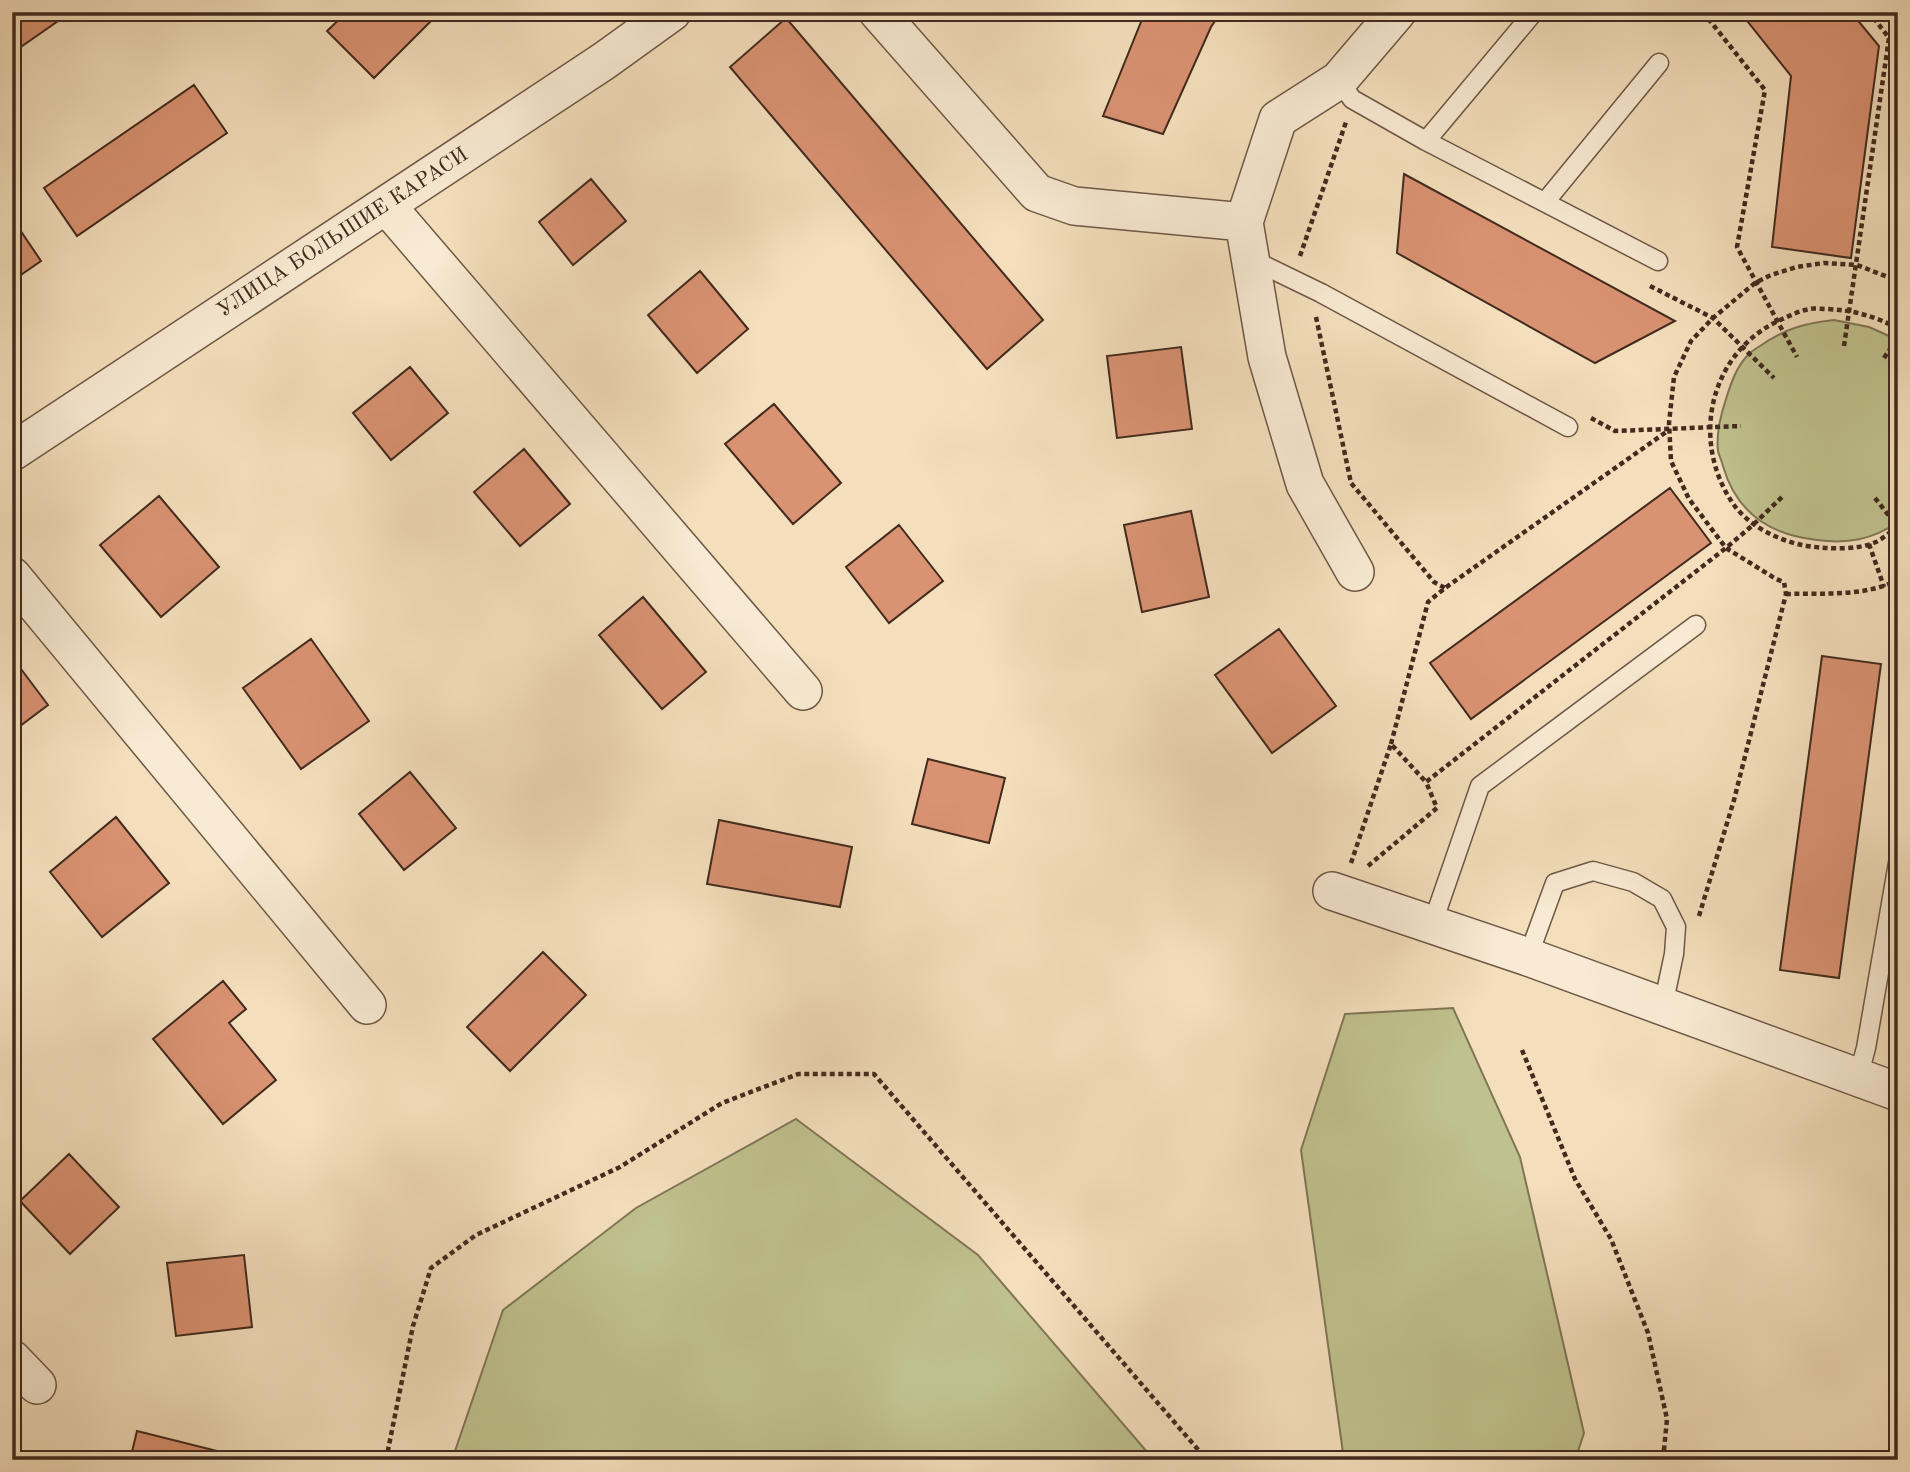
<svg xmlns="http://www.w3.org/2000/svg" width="1910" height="1472" viewBox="0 0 1910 1472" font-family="'Old Standard TT',serif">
<rect width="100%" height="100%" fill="#f4dfbc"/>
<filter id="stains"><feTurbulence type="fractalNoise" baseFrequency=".00286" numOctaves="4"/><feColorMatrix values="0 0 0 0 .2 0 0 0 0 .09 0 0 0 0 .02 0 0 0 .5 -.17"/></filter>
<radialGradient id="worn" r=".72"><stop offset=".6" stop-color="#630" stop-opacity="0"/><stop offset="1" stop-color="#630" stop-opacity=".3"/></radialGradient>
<path fill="#bfc18e" stroke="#807656" stroke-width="2" d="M1834 320 1869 327 1898 340V522C1872 540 1847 544 1817 540 1770 535 1736 512 1723 466 1722 461 1719 456 1718 451 1716 434 1721 414 1726 399 1731 383 1736 368 1747 356 1750 352 1755 349 1760 346 1784 329 1805 323 1834 320Z
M1453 1008 1520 1157 1584 1433 1575 1460H1344L1301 1150 1345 1014Z
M796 1119 978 1255 1154 1460H452L503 1310 636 1208Z"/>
<path fill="#d99272" stroke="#422a1e" stroke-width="2" d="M12 12H71L12 53Z
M347 12H440L374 78 327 31Z
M1145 12H1221L1211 27 1163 134 1103 116Z
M1740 12H1851L1879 46 1851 258 1772 247 1791 76Z
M786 18 1043 320 987 369 730 67Z
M194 85 227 133 77 236 44 188Z
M1404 174 1675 321 1595 363 1397 253Z
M591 179 626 221 573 265 539 222Z
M12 218 41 261 12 281Z
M700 271 748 329 697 373 648 315Z
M1181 347 1192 429 1117 438 1107 356Z
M410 367 448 413 391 460 353 413Z
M774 404 841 483 793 524 725 444Z
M524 449 570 504 520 546 474 492Z
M1670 488 1711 543 1471 719 1430 663Z
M159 496 219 567 161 617 100 545Z
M1191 511 1209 597 1142 612 1124 525Z
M899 525 943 581 889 623 846 567Z
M643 597 706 672 662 709 599 635Z
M1279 629 1336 706 1272 753 1215 675Z
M311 639 369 721 301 769 243 688Z
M1822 656 1881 664 1839 978 1780 970Z
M12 657 48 705 12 732Z
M928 759 1005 778 989 843 912 824Z
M410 772 456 828 404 870 359 814Z
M116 817 169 883 102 937 50 872Z
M719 820 852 847 840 907 707 884Z
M543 952 586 995 510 1071 467 1027Z
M223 981 246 1009 229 1023 276 1080 223 1124 153 1039Z
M69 1154 119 1207 70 1254 20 1201Z
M244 1255 252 1327 176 1336 167 1263Z
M137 1431 253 1460H130Z"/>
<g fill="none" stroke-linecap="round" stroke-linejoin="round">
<g stroke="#6e5746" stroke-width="21">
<path id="lane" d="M1339 80 1352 99 1426 141 1658 261
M1426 141 1534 12
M1545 202 1659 63
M1251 259 1321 293 1568 427
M1432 925 1480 786 1696 625
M1528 957 1555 883 1593 871 1633 882 1662 899 1676 927 1674 954 1663 1006
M1858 1077 1866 1048 1898 863"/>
</g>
<g stroke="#6e5746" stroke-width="40">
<path id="street" d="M878 12 1037 193 1074 206 1244 222
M386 205 803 691
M12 452 604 61 672 12
M1355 572 1305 484 1267 357 1244 222 1278 119 1339 80 1397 12
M12 576 367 1005
M1332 891 1528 957 1898 1092
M12 1359 37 1385"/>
</g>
<path stroke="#422a1e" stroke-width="4.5" stroke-dasharray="5 3.5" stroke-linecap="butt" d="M1703 12 1765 90 1737 247 1797 357
M1300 256 1346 122
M1650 286 1713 318 1774 378
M1316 317 1351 483 1434 582 1445 588
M1898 328C1873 316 1854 310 1826 309 1821 309 1815 308 1810 309 1798 311 1787 317 1776 322 1707 357 1691 444 1734 505 1749 526 1778 540 1802 545 1823 549 1856 551 1876 542 1884 538 1891 531 1898 526
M1844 346 1889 38 1869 12
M1884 358 1898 337
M1591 418 1615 431 1741 426
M1875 498 1897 526
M1869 544 1884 587
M1786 594C1823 593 1864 597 1898 580
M1391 744 1428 602 1445 588 1669 430
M1351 863 1391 744 1426 782
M1368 866 1437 808 1426 782 1726 548 1754 524 1783 496
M1699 916 1734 800 1786 594 1784 582 1776 579 1726 548 1689 499 1671 461 1669 423 1674 377 1691 341 1713 318 1755 283 1771 275 1797 267 1824 263 1857 265 1898 281
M1522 1050 1575 1179 1611 1239 1648 1333 1667 1419 1663 1460
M386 1460 413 1326 431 1268 476 1235 620 1167 722 1103 798 1074H874L1207 1460"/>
<use href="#lane" stroke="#f8ead3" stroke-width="18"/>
<use href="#street" stroke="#f8ead3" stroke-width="37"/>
</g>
<g text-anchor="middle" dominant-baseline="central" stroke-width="6" stroke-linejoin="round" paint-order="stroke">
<g font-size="21" fill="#422a1e" stroke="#f8ead3">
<text transform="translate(343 233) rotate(-33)">УЛИЦА БОЛЬШИЕ КАРАСИ</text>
</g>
</g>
<rect width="1910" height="1472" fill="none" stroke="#f4dfbc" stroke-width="42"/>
<rect x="14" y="14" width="1882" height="1444" fill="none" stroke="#422a1e" stroke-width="3.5"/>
<rect x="21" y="21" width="1868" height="1430" fill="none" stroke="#422a1e" stroke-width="2"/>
<rect width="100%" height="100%" filter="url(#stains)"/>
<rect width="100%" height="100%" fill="url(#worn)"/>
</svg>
